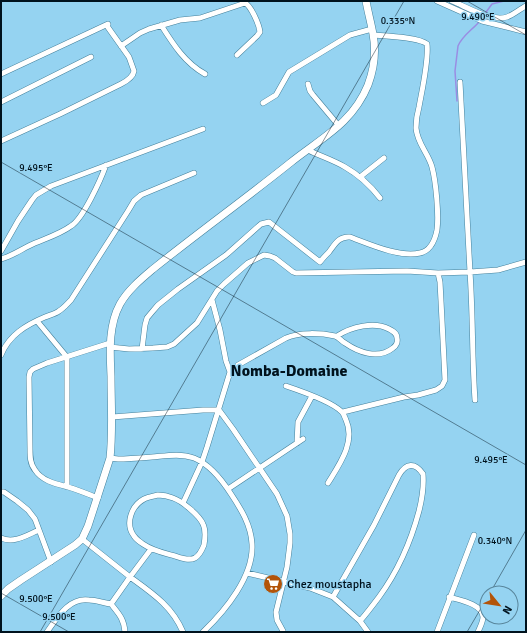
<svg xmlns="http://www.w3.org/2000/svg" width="527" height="633" viewBox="0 0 527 633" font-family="Signika,sans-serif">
<rect width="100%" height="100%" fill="#95d3f1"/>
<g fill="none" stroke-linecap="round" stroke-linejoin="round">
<path stroke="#9a8de3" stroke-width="1.5" d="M481 19 492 4 504 1
M457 101 455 71 458 46C462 36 472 30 479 22"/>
<g stroke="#44809b" stroke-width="6">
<path id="street" d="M437 1 482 21 526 32
M452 1C467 7 491 22 507 17 513 15 520 9 526 6
M161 25C173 44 185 63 205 74
M121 46 140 33 149 29 180 20 200 18 245 3C251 6 259 24 260 32L257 36 237 55
M1 74 108 24
M460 82 470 272 498 270 526 262
M308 84 310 91 313 95 339 126
M1 102 91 57
M263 103 276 95 289 72 350 35 372 29
M1 141 60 114 121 84C127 81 133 77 134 71L129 57 107 26
M308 150C320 156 333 160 345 167 359 175 370 185 380 198
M360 177 384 158
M1 251 18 221 32 200 36 195 51 186 203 129
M1 259C13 256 23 248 35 243 47 238 60 234 71 226 83 219 101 179 106 165
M438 273 470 272C473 315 472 358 475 400
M212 300 220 330 226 361 230 372
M37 321 66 356
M110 347 129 349 153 348 167 347 174 344 197 323 217 291 224 284 248 263 264 255 270 256 275 258 293 272 296 273 407 271 438 273 440 282 441 301 445 380 442 386 436 390 418 395 404 397 343 412
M142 349 145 325 147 318 152 312 158 305 178 289 226 255 261 224 269 222 320 262C323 258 326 255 329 252 335 244 339 236 350 237 369 244 400 258 420 253 430 251 435 240 437 230 439 215 436 182 432 167 428 153 417 143 416 128 416 121 417 114 419 107 422 90 429 60 427 44 419 37 385 36 373 35
M1 355C9 335 26 325 45 317 50 315 55 314 59 311 64 308 67 304 71 300L128 211 134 201 141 195 194 173
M286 386C301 391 332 402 342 412 344 414 345 418 346 420 356 442 339 465 328 483
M112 417 203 410H219L233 429 277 494 287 516 290 534V543L287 567 276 612 277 620 283 631
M297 443 298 422 312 396
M110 458 118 459C129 459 140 458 152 457 165 456 180 453 194 458 209 464 222 480 231 494 241 509 251 525 252 544 254 576 225 611 203 632
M67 487V356
M228 489 303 439
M1 492H4L17 501 28 510 35 519 51 562
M158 495C164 495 168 496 173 498 182 501 199 515 203 524 206 530 205 539 204 545 202 550 200 555 195 558 189 561 181 558 175 556 164 553 153 551 143 544 140 542 136 539 134 536 125 524 131 506 144 499 148 497 154 496 158 495Z
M98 498C88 494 78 490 68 487 56 484 42 481 35 470 30 464 30 456 30 449L29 377 30 372 33 369 47 363 110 343
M183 503 202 462 207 447 230 372 238 365 286 338C299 332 321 333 335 336 339 337 341 341 345 343 358 352 378 360 393 348 396 346 398 342 397 338 397 333 393 331 389 329 374 321 351 327 337 336
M1 538C14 544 27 535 39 530
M82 539 130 577 151 549
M247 573 310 588 333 597 360 621 368 632
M333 597 374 525 399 475C406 463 415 462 423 474 424 486 422 499 419 511 411 541 398 571 379 597 373 605 367 613 360 621
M449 597C459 600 483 604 483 617 483 622 480 627 478 632
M111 604 130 577C152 593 172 606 183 632
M47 632C57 618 69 597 89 600 96 600 104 603 111 604 119 614 124 619 125 632
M437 632 474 535"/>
</g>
<g stroke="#44809b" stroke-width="8">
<path id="secondary" d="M1 596 8 589 21 580 75 545 82 539 88 526 110 458C113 431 111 403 111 376 110 353 108 326 120 304 128 290 140 280 153 269 198 233 245 199 290 163 321 138 352 124 368 85 374 69 376 50 373 34 371 23 368 12 366 1"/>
</g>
<use href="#street" stroke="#fff" stroke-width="5"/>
<use href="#secondary" stroke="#fff" stroke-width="7"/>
</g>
<path fill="none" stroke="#00121d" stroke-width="1" stroke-opacity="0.45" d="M467 1 526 35M1 162 526 465M1 593 69 632M490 593 526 530M40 632 404 1M467 632 487 598"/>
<defs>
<g id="supermarket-disc" transform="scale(1)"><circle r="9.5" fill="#b35409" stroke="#95d3f1"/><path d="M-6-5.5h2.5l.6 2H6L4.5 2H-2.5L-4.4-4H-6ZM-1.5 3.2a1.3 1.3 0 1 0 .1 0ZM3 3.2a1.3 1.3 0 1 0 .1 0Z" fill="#fff"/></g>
</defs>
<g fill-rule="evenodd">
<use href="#supermarket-disc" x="273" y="584"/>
</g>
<g text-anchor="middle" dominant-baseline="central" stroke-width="3" stroke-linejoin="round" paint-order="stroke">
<g font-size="12" fill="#00121d" stroke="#95d3f1" text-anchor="start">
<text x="287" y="584">Chez moustapha</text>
</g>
<g font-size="16" font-weight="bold" fill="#00121d" stroke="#95d3f1">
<text x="289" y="371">Nomba-Domaine</text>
</g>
</g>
<g font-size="10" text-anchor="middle" fill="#00121d" stroke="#95d3f1" stroke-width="3" stroke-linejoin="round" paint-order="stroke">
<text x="478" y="20">9.490°E</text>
<text x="398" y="24">0.335°N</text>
<text x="36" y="171">9.495°E</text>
<text x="491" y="463">9.495°E</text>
<text x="495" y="544">0.340°N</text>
<text x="36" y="602">9.500°E</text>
<text x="59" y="620">9.500°E</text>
</g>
<rect width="527" height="633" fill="none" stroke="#00121d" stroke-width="4"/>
<g transform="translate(499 605) rotate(120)"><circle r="19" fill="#95d3f1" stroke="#59869c"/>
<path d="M0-3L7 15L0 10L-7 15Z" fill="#b35409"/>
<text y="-6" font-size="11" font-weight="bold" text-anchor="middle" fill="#00121d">N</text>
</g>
</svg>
